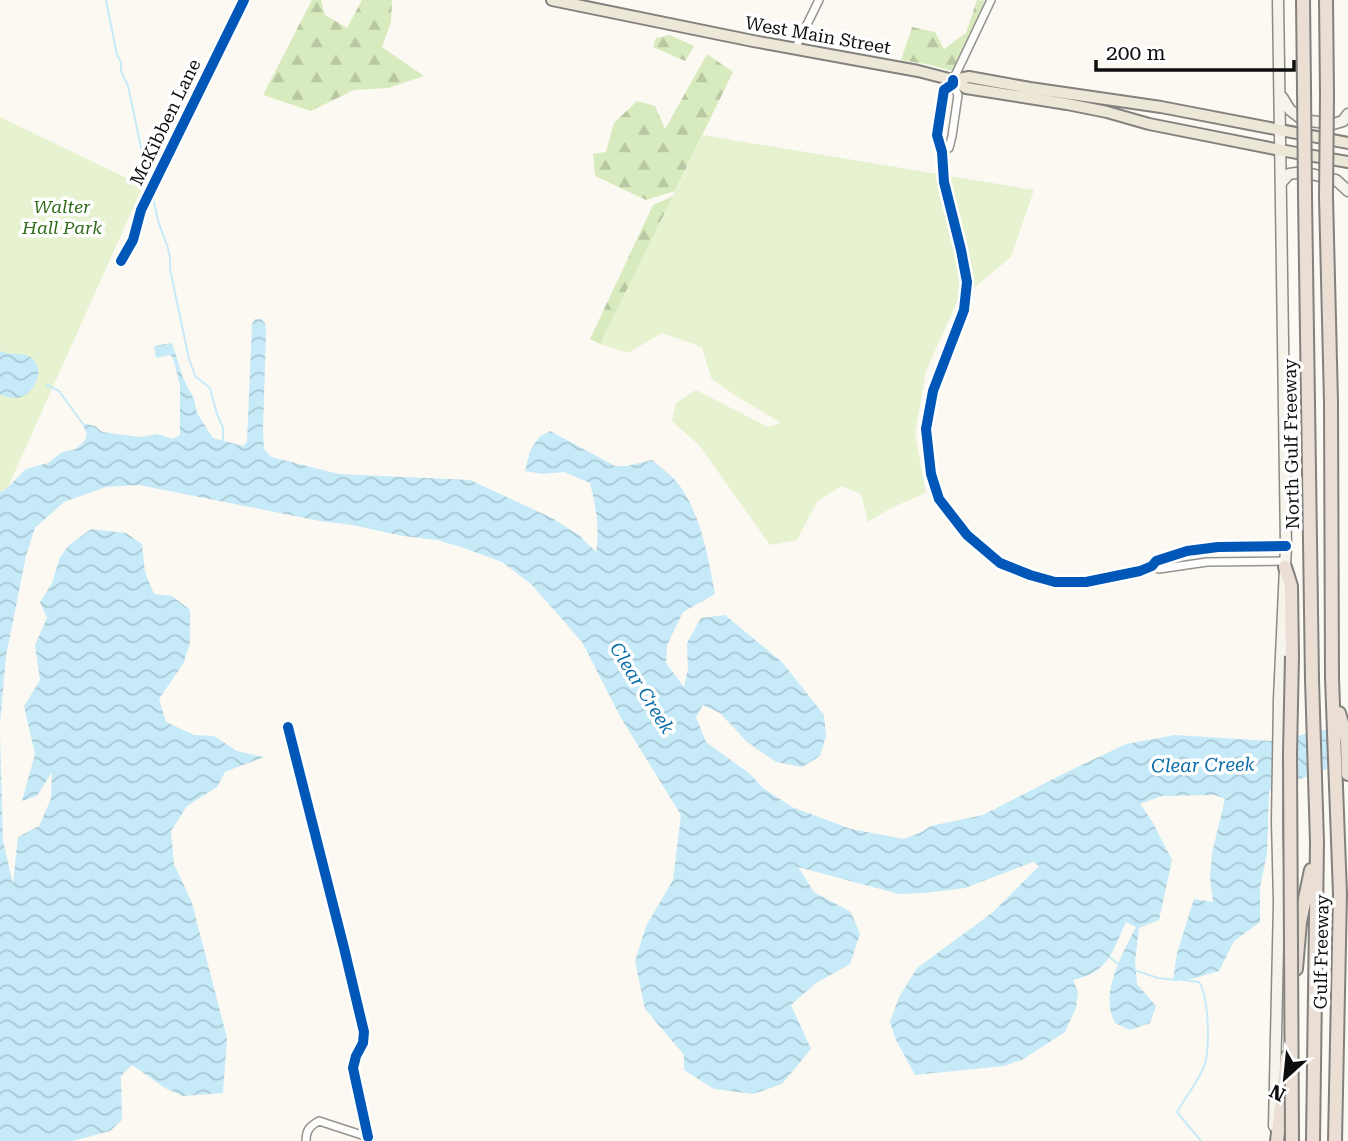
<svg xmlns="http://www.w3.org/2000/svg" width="1348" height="1141" viewBox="0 0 1348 1141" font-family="'Roboto Serif',serif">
<defs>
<pattern id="forest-firs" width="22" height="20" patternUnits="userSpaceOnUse" patternTransform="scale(1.75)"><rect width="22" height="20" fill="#d8ebbe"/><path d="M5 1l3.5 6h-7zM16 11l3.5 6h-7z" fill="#b8c8a2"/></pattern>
<pattern id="water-waves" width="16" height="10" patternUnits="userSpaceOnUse" patternTransform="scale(1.75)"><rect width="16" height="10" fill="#c6eaf8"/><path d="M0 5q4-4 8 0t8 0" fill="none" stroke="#a9c8d3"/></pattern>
</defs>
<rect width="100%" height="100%" fill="#fcf9f2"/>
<path fill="#e7f2d0" d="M0 117 143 186 8 487 0 493Z
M703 135 1034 190 1011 257 957 302 926 371 915 434 926 493 891 508 868 522 861 494 841 486 817 502 797 540 770 545 699 445 672 421 676 403 696 390 768 427 781 423 733 394 711 378 702 347 662 333 628 353 600 344Z"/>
<path fill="url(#forest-firs)" d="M312 0H321L325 15 347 28 362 0H392L391 22 382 47 424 76 389 88 354 90 311 111 263 95Z
M977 0 988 1 953 71 931 65 901 60 912 27 935 32 944 49 966 33Z
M670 35 694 46 685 61 653 47 656 38Z
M707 54 733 72 675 191 646 200 595 176 593 154 606 152 614 123 637 101 655 106 665 129Z
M673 196 600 344 590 339 653 205Z"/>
<path fill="url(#water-waves)" d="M255 319H261L265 323 266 331 263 430 264 449 271 457 339 474 470 480 552 518 580 536 596 552C600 528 596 507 590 483L564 472 542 474 525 471 530 451 539 437 550 431 615 466H627L652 460C661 468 673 476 680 486 702 518 708 557 715 594L683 612 667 645 666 663 684 687 688 669 687 643 701 618 725 615 782 662 824 715 826 736 820 756 802 767 776 762 747 742 720 713 703 705 696 717 706 742 750 774 763 788 792 807 851 829 904 839 922 832 930 826 983 815 1067 772 1126 744 1175 735 1273 741 1348 725V761L1269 791 1267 854 1260 887V922L1234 941 1219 971 1192 979 1173 981 1177 953 1194 899 1213 902 1210 878 1212 853 1225 799 1215 795 1161 796 1140 804 1152 821 1172 860 1159 920 1139 928 1135 961 1137 984 1156 1006 1150 1023 1130 1030 1115 1023C1113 1018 1110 1012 1110 1007 1106 984 1125 948 1136 927L1126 922C1112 952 1109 972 1073 980L1078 992 1076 1008 1065 1032 1022 1060 1004 1066 915 1075 896 1040 890 1022 899 997 917 968 993 912 1039 866 1033 862 965 888 925 893 899 894 798 867 814 892 851 912 860 934 850 964 816 983 791 1005 811 1049 782 1084 753 1094 714 1089 684 1070V1055L645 1009 635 961 646 926 673 880 681 815 621 718 582 642 532 585 502 562 461 547 437 540 403 536 352 525 320 521 139 485 106 487 64 502 35 528 26 556 6 656 0 724V493L8 487 26 469 48 463 62 452 76 449 85 440 87 434 82 423 95 426 102 432 141 437 157 434 173 439 180 435V385L173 358 170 355 156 358 154 346 172 343 183 378 194 399 197 413 213 438 243 446 247 442 252 324Z
M0 351C11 356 24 351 33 359 46 371 33 396 17 398 11 399 5 396 0 394Z
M91 529 126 533 142 544 145 572 154 594 172 596 190 610V643L183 664 159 699 166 722 194 735 214 736 237 751 264 757 225 772 217 787 187 806 171 831 174 864 192 903 227 1038 223 1093 183 1096 165 1088 132 1065 121 1076 122 1120 110 1131 73 1141H0V735L3 841 13 884 18 837 39 826 51 799 52 772 37 796 22 801 35 754 24 706 40 680 35 645 47 618 40 602 52 583 60 557 69 545Z"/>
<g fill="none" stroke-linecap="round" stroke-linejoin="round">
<path stroke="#c6eaf8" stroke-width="2" d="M106 0 117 55 121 62V71L128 86 149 185
M152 194 159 224 168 248 170 258V269L189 359 195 376 210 388 217 414 223 428V442
M47 385 59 391 83 424
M1109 957 1119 964
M1134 970 1158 978 1176 980
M1182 980 1199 982C1209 998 1211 1052 1203 1069 1196 1084 1185 1098 1177 1112L1201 1141"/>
<g stroke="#959491" stroke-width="10">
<path id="street" d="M795 49 819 0
M953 84 944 90 937 135 942 152 944 182 961 250 967 282 964 310 933 391 926 429 931 474 939 499 967 535 1000 563 1030 575 1055 582H1086L1140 571 1152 566 1156 561 1187 551 1218 547 1286 546
M942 152 949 148 952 136 958 95 953 84V80L991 0
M121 261 133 240 141 210 244 0
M1152 566 1159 569 1207 562 1286 561
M288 727 344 948 364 1032 363 1043 356 1056 353 1068 368 1137
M306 1141C306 1130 310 1126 319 1121L368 1137 369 1140"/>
</g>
<g stroke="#8c8a87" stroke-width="13">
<path id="secondary" d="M1282 97 1290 110 1303 120 1333 124 1343 121 1348 114
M1281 183 1289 174 1303 172 1336 180 1348 191
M1274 1126 1279 902 1277 821 1279 699 1286 546 1278 0"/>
</g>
<g stroke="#82817e" stroke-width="14">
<path id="primary" d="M552 0 753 41 918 71 953 80 966 88 1067 104 1107 112 1149 124 1280 150 1348 162
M953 80 969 77 1030 88 1161 107 1348 143"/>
</g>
<g stroke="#82817e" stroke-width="16">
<path id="highway" d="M1303 0 1304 88
M1326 0 1327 94
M1305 195 1312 679 1317 842 1313 1141
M1326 196 1331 402 1332 678 1340 894 1335 1141
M1285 567 1291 586 1292 656
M1339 713 1347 740 1348 774
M1296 969 1300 922 1311 870
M1277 1141 1287 1057"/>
</g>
<use href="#street" stroke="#fffefd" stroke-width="7"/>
<use href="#secondary" stroke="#f5f3ea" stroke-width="10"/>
<use href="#primary" stroke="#ede7d8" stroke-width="10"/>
<use href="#highway" stroke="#ebded4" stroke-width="12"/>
<g stroke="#82817e" stroke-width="16" stroke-linecap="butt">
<path id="highway-bridge" d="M1304 88 1305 195
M1326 196 1327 94
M1292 656 1290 753 1292 1141"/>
</g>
<use href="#highway-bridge" stroke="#ebded4" stroke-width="12"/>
<g stroke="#fff" stroke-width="15">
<path id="cycleway" d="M953 80V84L944 90 937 135 942 152 944 182 961 250 967 282 964 310 933 391 926 429 931 474 939 499 967 535 1000 563 1030 575 1055 582H1086L1140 571 1152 566 1156 561 1187 551 1218 547 1286 546
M121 261 133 240 141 210 244 0
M288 727 344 948 364 1032 363 1043 356 1056 353 1068 368 1137"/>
</g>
<use href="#cycleway" stroke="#0057b8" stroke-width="10"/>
</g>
<g text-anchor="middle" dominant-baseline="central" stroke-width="7" stroke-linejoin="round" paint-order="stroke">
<g font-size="18" fill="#0e0e0e" stroke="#fff">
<text transform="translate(818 35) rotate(10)">West Main Street</text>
<text transform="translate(165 122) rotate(-64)">McKibben Lane</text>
<text transform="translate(1291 444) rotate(-91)">North Gulf Freeway</text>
<text transform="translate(1321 952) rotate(-89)">Gulf Freeway</text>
</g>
<g font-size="18" font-style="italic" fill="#2f6b19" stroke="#fff">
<text x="62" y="206">Walter<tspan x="62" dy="21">Hall Park</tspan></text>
</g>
<g font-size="19" font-style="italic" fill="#0d6faa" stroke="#fff">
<text transform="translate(642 688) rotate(58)">Clear Creek</text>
<text transform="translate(1203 765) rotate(-1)">Clear Creek</text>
</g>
</g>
<g transform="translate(1285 1078) rotate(207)" stroke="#ffffff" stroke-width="5" paint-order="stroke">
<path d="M0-5L12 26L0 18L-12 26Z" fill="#0e0e0e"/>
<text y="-10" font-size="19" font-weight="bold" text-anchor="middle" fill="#0e0e0e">N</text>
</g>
<path d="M1096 60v10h198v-10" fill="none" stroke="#0e0e0e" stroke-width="3.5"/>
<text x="1106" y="60" font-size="21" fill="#0e0e0e" stroke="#ffffff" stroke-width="5" paint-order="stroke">200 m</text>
</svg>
